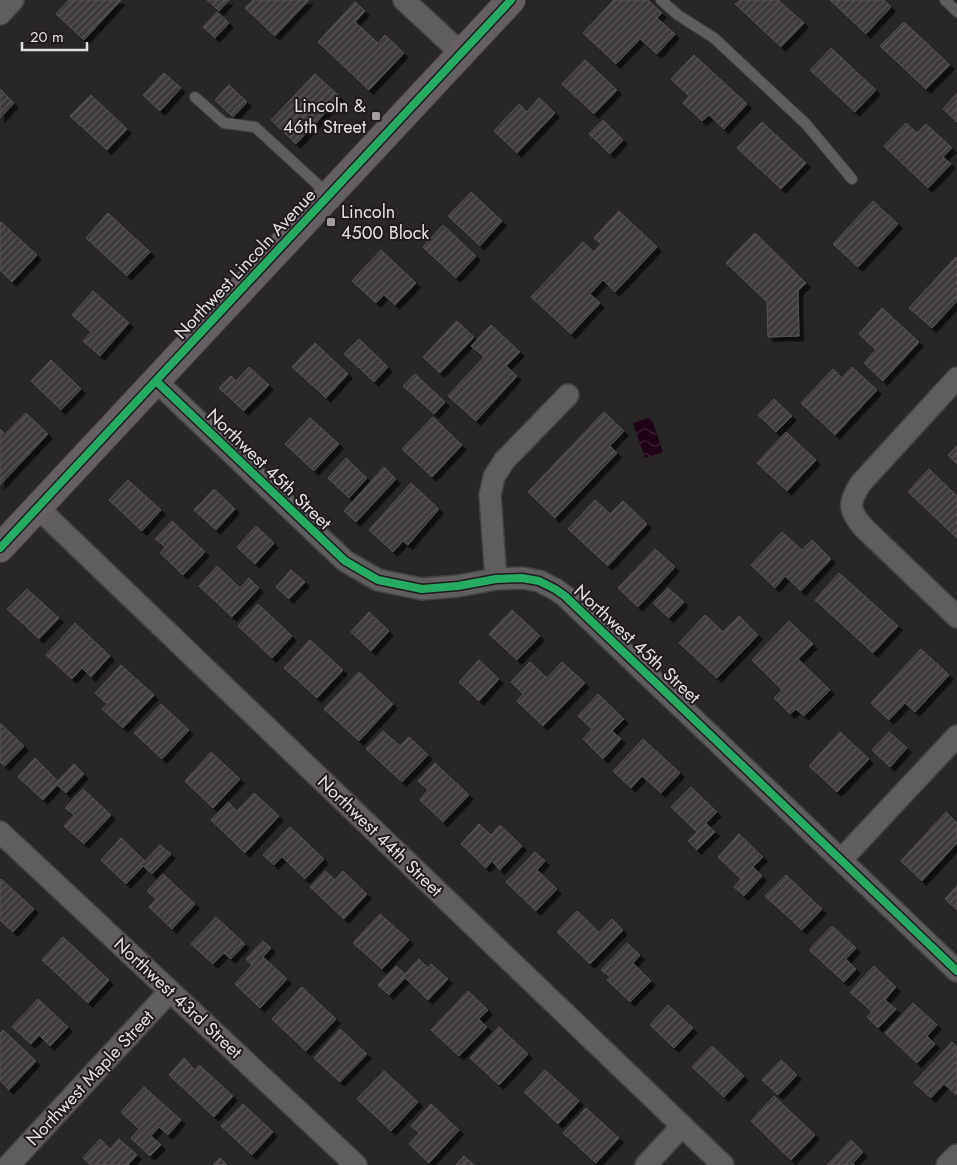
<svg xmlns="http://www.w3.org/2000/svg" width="957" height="1165" viewBox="0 0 957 1165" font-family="Jost,sans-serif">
<defs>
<pattern id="water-waves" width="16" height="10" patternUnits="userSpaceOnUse" patternTransform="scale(1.25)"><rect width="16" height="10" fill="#1f0316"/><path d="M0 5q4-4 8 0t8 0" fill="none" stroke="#3f2738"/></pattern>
<pattern id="building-hatch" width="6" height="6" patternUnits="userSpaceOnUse" patternTransform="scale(1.25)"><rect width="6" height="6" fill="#3e3b3d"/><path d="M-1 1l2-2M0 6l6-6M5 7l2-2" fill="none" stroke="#5a5759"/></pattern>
<filter id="shadow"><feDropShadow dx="4.5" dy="4.5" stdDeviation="0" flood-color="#0009"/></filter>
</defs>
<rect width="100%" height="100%" fill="#292628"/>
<path fill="url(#water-waves)" d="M651 417 663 452 645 458 633 423Z"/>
<path fill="url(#building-hatch)" stroke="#565355" filter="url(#shadow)" d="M69 0H121L84 40 56 14Z
M207 0H229L219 11Z
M253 0H309L275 36 245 8Z
M614 0H648L662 13 657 18 675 34 657 54 640 39 616 64 583 33Z
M740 0H778L804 23 781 47 735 4Z
M830 0H884L891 7 866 34Z
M355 2 365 11 355 22 378 43 385 35 404 53 369 90 318 42Z
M217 12 229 23 215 38 203 27Z
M904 22 950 65 926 89 880 46Z
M831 48 876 90 855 112 810 70Z
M694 55 747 104 724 129 709 115 702 121 683 103 689 96 671 79Z
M585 60 617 90 594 114 562 84Z
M164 73 181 88 160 111 143 95Z
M315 74 340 97 296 144 271 120Z
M229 85 247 102 233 117 215 100Z
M0 89 14 103 0 118Z
M957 93V122L943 109Z
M91 95 127 129 107 150 70 116Z
M539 98 555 113 517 153 494 131 519 104 527 112Z
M603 120 623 140 610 154 589 134Z
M762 122 806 163 781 189 737 148Z
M906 123 917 133 926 124 952 148 943 157 951 164 928 188 884 146Z
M471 192 502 221 480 246 448 216Z
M873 201 898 224 858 267 833 244Z
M619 211 657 247 615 292 603 280 590 294 600 303 571 334 531 297 583 242 594 252 601 244 594 238Z
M108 213 150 252 127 276 86 238Z
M1 222 37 255 12 282 0 270V223Z
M443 225 476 256 456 278 423 247Z
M755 233 806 283 798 291 799 336 768 337 767 302 726 263Z
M381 250 416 283 395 305 384 295 376 303 352 281Z
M956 257 957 259V301L932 328 909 308Z
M93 291 129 323 100 356 83 341 91 332 72 315Z
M882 308 919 342 883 381 864 363 876 350 859 334Z
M457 321 474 337 440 373 423 357Z
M491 325 520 352 506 366 517 376 476 421 448 396 484 357 471 346Z
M359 339 388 367 374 382 344 354Z
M315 343 348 374 326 398 292 367Z
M51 360 81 389 61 410 31 381Z
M249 367 269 385 244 411 219 388 231 376 236 381Z
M852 367 877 390 835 435 801 403 833 369 842 378Z
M415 374 445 402 434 414 403 386Z
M774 399 792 416 776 432 758 415Z
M604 412 624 431 610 446 617 453 555 518 528 492Z
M26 413 48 434 0 485V429L5 434Z
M433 417 462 445 432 477 402 449Z
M310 418 339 444 314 471 285 444Z
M786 432 816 460 787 491 757 463Z
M957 446V464L948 455Z
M346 458 367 478 349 498 328 478Z
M384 467 396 479 356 522 344 511Z
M929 469 957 496V538L908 492Z
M128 480 161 510 142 531 109 500Z
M411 483 439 509 408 545 403 541 393 552 369 530Z
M214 489 235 509 216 530 194 510Z
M595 500 610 514 623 501 647 524 608 566 568 529Z
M172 521 205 552 183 575 160 553 165 547 155 539Z
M256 526 274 543 255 564 237 547Z
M782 532 802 550 812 540 831 559 801 591 785 576 775 588 751 565Z
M655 549 675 567 638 607 618 588Z
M217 566 240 588 249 578 259 588 232 617 199 586Z
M291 570 305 582 289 599 276 587Z
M839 573 898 626 873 653 815 600Z
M668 588 684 602 669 618 653 603Z
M27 589 59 618 39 639 7 609Z
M258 604 292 636 272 658 238 626Z
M512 610 540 636 517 660 489 634Z
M369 612 389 631 371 651 351 632Z
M705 615 723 632 739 616 758 635 717 678 679 643Z
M789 621 813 644 798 659 830 690 804 716 796 709 790 714 774 698 782 690 752 660Z
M75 623 110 656 91 677 82 668 72 679 46 655Z
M310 640 343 670 317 698 284 668Z
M921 649 949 675 915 712 905 703 889 720 871 703Z
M479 660 499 679 479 701 459 682Z
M530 662 547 678 562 662 585 683 543 726 517 701 523 694 511 682Z
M121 665 154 695 123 728 102 709 107 704 95 693Z
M359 672 393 704 359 741 324 709Z
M598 694 624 719 612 731 621 739 603 759 583 739 592 729 578 716Z
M161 704 189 730 162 759 134 733Z
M0 723 24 746 5 766 0 762Z
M383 731 400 746 409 737 428 755 402 782 366 749Z
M840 732 869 759 837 792 809 766Z
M889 732 907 748 890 767 872 750Z
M643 739 680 773 661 793 642 776 631 788 613 771Z
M211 752 240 779 213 808 185 781Z
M35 758 58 781 74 764 84 774 66 793 57 785 43 800 18 777Z
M435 763 469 795 443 822 420 800 428 790 418 781Z
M691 787 717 812 706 823 715 832 697 850 688 841 697 832 671 807Z
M83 789 111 815 84 844 64 826 74 815 65 808Z
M254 793 279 816 245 853 211 820 228 802 237 811Z
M946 812 957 823V843L922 881 901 861Z
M479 824 491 835 500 825 522 846 500 870 492 861 486 868 461 844Z
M290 827 324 859 305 879 282 857 274 865 263 855Z
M739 834 763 857 753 867 762 876 744 896 734 887 741 879 718 857Z
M121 838 145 861 160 845 171 854 152 874 143 866 126 884 101 860Z
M535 852 545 861 537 870 557 889 536 911 506 882Z
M325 871 335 880 343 871 367 894 344 919 310 887Z
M163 874 195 904 172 929 149 907 156 899 147 891Z
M786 875 822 909 802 930 765 896Z
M1 879 34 909 13 932 0 920V880Z
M957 886V910L945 899Z
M577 911 599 932 612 919 623 930 590 964 557 932Z
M380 914 409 940 382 969 353 943Z
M216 917 245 944 231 959 224 953 213 964 191 944Z
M832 926 856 948 846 959 856 969 844 982 809 950Z
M63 937 109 980 88 1003 42 960Z
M263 941 271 948 263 957 287 979 260 1008 235 984 252 965 246 959Z
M627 943 640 955 633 963 651 981 630 1002 607 980 610 977 601 970Z
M419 959 428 968 431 964 448 979 428 1000 405 978 389 995 378 985 396 966 405 974Z
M874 966 896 987 885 1000 896 1009 878 1028 867 1017 872 1012 850 992Z
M302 987 336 1019 306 1051 272 1019Z
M468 991 488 1010 479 1019 487 1027 459 1056 431 1030Z
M38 999 68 1027 50 1046 39 1035 31 1044 12 1027Z
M913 1003 937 1025 927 1036 935 1044 917 1063 885 1033Z
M668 1005 693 1028 674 1048 650 1025Z
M499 1027 528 1054 499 1085 470 1058Z
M340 1029 367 1054 340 1082 314 1058Z
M3 1030 36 1061 9 1090 0 1081V1033Z
M952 1042 957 1047V1094L956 1095 944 1084 931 1098 914 1083Z
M712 1046 744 1076 724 1097 692 1067Z
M184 1058 195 1070 199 1065 233 1096 214 1117 169 1075Z
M781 1060 797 1075 778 1095 762 1080Z
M545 1070 579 1101 558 1124 524 1092Z
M384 1071 418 1102 391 1131 357 1099Z
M144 1087 181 1120 168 1135 159 1127 151 1136 161 1145 150 1156 131 1138 139 1129 121 1112Z
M774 1096 815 1135 791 1160 751 1121Z
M243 1104 273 1132 252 1155 221 1126Z
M431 1104 459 1130 429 1163 409 1144 419 1133 411 1126Z
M586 1108 619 1138 596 1163 563 1133Z
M100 1139 110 1149 119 1139 137 1155 128 1165H91L83 1158Z
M851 1140 863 1152 853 1163 855 1165H827Z
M464 1156 474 1165H456Z
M220 1158 227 1165H213Z"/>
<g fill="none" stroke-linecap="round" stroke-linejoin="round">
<g stroke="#444143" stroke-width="12">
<path id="lane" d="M661 0 678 15 714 38 806 124 852 179
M945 0 957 12
M195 97 224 123 255 127 329 195"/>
</g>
<g stroke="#444143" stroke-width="24">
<path id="street" d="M404 0 461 53
M0 14 13 0
M957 378 861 483C848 503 848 510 864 528L957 617
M156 381 345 561 378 580 422 589 458 586 496 579 522 578 539 581 555 589 565 596 957 971
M37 507 723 1165
M496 579 490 495 494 477 504 461 568 395
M0 832 356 1165
M841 860 957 736
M9 1165 170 991
M646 1165 682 1126
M947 1165 957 1155"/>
</g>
<g stroke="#444143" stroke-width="30">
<path id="secondary" d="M0 548 511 0"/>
</g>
<use href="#lane" stroke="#605d5f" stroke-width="10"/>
<use href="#street" stroke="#605d5f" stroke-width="21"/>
<use href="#secondary" stroke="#645f62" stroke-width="28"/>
<g stroke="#201b1e" stroke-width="11">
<path id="cycleway" d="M156 381 345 561 378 580 422 589 458 586 496 579 522 578 539 581 555 589 565 596 957 971
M0 548 511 0"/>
</g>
<use href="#cycleway" stroke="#26ab63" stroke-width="8"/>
</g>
<g fill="#a19ea0" stroke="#201b1e" stroke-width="2">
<rect x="371" y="111" width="10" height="10" rx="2.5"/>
<rect x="326" y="217" width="10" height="10" rx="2.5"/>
</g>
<g text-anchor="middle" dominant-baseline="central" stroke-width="4" stroke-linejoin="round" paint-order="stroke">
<g font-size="18" fill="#e2dfe1" stroke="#201b1e" text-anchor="end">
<text x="366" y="106">Lincoln &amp;<tspan x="366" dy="21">46th Street</tspan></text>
<text x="341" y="212" text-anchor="start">Lincoln<tspan x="341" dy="21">4500 Block</tspan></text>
</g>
<g font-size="18" fill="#e2dfe1" stroke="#201b1e">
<text transform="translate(245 264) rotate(-47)">Northwest Lincoln Avenue</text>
<text transform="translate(269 469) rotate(44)">Northwest 45th Street</text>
<text transform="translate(637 644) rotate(43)">Northwest 45th Street</text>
<text transform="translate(380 836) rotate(44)">Northwest 44th Street</text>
<text transform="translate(178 998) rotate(43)">Northwest 43rd Street</text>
<text transform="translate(90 1078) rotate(-47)">Northwest Maple Street</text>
</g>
</g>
<path d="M22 42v8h65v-8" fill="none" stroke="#e2dfe1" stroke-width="2.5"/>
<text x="30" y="42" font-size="15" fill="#e2dfe1" stroke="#201b1e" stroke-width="4" paint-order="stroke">20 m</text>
</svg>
